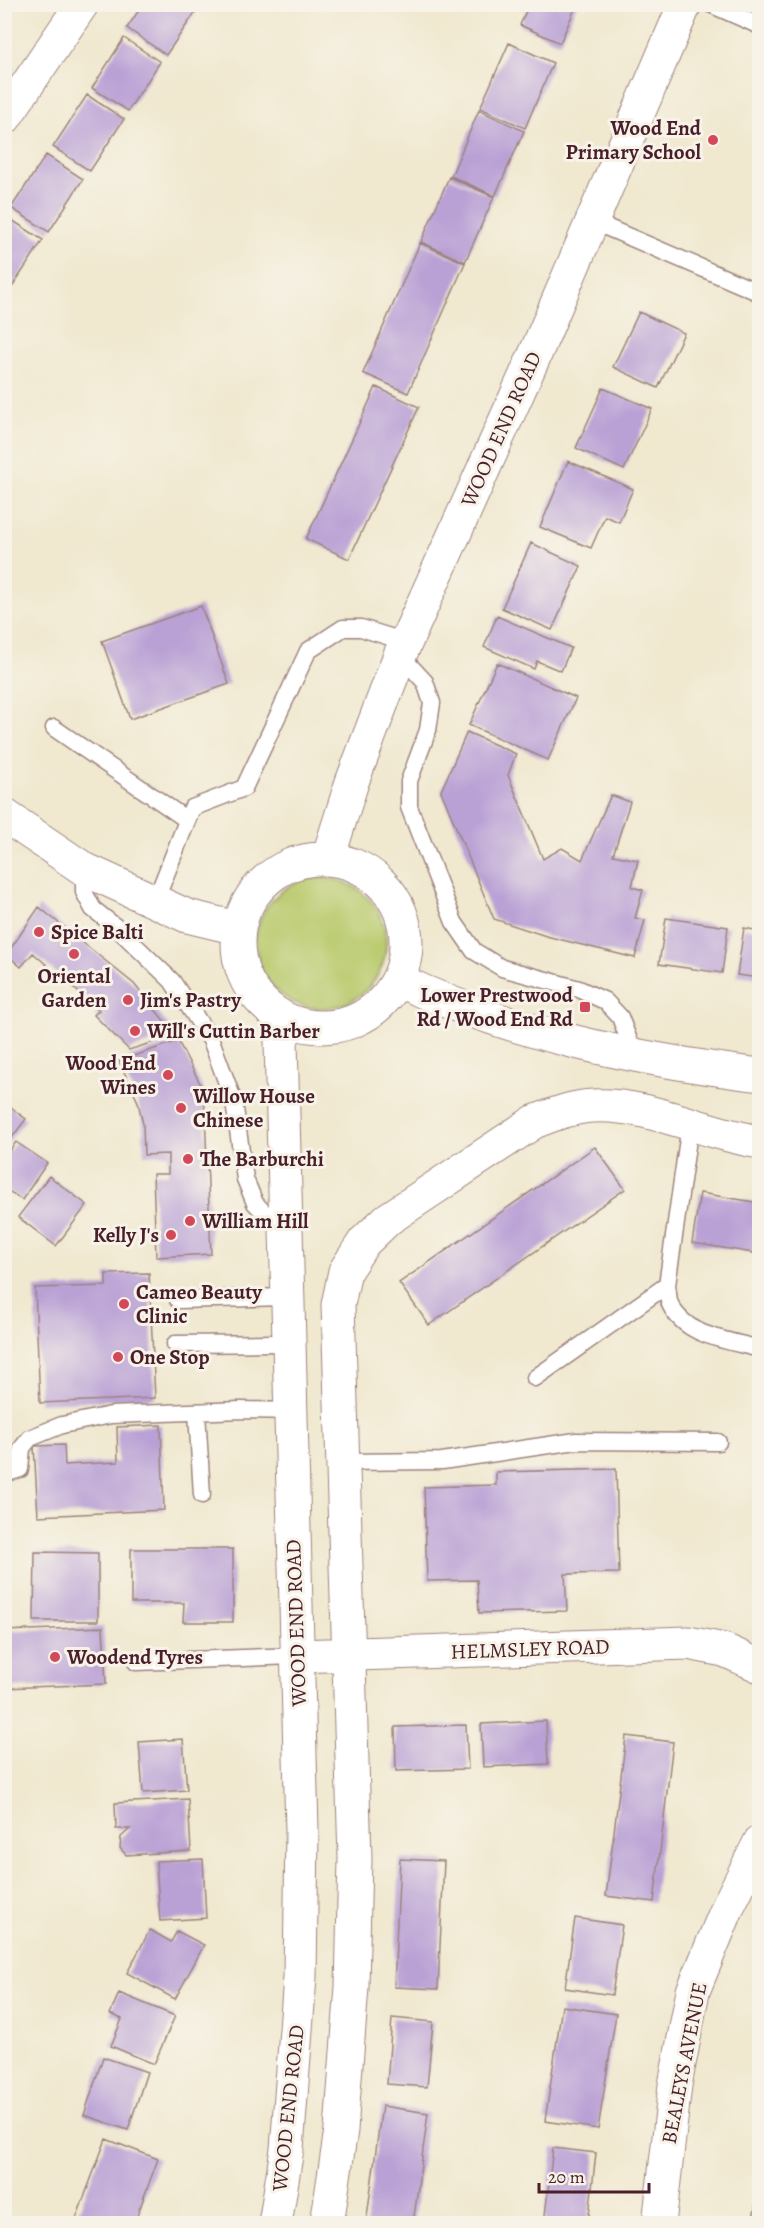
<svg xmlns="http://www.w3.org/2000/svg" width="764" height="2228" viewBox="0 0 764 2228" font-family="Alegreya,serif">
<rect width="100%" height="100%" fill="#f7f3e8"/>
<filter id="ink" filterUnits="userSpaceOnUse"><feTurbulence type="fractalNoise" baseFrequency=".0167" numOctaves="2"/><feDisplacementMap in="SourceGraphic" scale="12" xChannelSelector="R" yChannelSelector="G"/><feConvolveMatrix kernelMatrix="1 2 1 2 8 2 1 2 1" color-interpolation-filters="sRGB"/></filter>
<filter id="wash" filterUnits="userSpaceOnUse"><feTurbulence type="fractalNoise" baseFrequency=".008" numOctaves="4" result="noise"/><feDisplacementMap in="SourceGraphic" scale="24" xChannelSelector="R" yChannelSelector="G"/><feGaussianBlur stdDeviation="1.35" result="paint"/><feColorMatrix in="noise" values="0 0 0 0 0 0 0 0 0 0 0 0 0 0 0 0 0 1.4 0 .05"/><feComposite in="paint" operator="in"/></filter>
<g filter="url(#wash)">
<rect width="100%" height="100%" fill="#f0e8cf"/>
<path fill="#b9ca6d" stroke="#82744c" stroke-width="1.5" d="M256 943a65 65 0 1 1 130 0a65 65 0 1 1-130 0Z"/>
<g id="blocks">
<path fill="#baa1d5" d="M143 4H201L166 55 127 28Z
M529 4H577L560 43 520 25Z
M124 38 160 62 128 111 92 88Z
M509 43 553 63 525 128 480 108Z
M87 95 124 119 90 171 53 147Z
M479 110 524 131 495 196 451 176Z
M46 155 83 179 49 232 11 208Z
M449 177 494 197 465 262 421 242Z
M7 217 43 240 10 290 4 287V221Z
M420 243 465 263 408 393 363 373Z
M639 312 684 333 658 388 613 367Z
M376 387 419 407 349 559 306 539Z
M603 388 652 409 624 470 576 448Z
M568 461 633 489 619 522 605 516 591 548 540 527Z
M531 543 581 566 552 630 502 608Z
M201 606 229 684 130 719 102 641Z
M497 616 571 648 561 671 537 661 534 669 484 647Z
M497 663 576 698 548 760 469 725Z
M467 732 516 754 508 775 543 859 562 848 582 860 611 795 630 802 613 855 638 860 632 887 643 890 635 918 645 920 635 958 546 936 494 919 441 791Z
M39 907 134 984 176 1035 129 1050 94 1015 99 1010 33 953 21 967 4 952V949L11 948Z
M666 918 728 927 722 973 659 964Z
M744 928 760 931V978L737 975Z
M178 1041 204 1091 211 1254 156 1257 153 1174H168V1154L144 1155 143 1124 138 1102 119 1061Z
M4 1103 26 1119 4 1148Z
M16 1142 47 1163 22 1200 4 1188V1158Z
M595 1147 625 1189 429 1325 399 1283Z
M49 1176 87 1205 56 1246 18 1217Z
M700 1193 760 1203V1254L692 1243Z
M149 1273 155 1398 40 1403 35 1288 106 1286V1274Z
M161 1425 164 1510 38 1516 34 1446 64 1445 65 1465 118 1462 117 1427Z
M616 1469 619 1573 565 1574 567 1611 479 1613 477 1580 427 1581 424 1487 496 1485V1472Z
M131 1549H233V1622H183L184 1603H131Z
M35 1552 98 1553V1621H34Z
M103 1627 106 1684 4 1688V1631Z
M546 1721 548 1764 483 1767 481 1724Z
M466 1725 468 1769 396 1771 395 1727Z
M626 1736 673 1742 654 1902 606 1896Z
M183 1739 187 1790 143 1793 139 1742Z
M188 1799 191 1851 126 1855 120 1848 121 1837 130 1829H116L115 1803Z
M203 1859 206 1918 160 1921 156 1861Z
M400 1859 444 1861 438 1989 394 1987Z
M575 1918 622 1925 612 1995 565 1988Z
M150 1930 171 1942 177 1931 204 1945 175 1999 127 1973Z
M119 1993 175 2016 154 2064 111 2046 122 2019 110 2014Z
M562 2006 616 2014 598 2129 545 2121Z
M392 2018 433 2022 427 2087 387 2084Z
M103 2057 147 2072 128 2130 84 2115Z
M382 2106 428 2113 413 2224H366Z
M106 2139 158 2159 134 2224H74Z
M553 2148 596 2153 588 2224H544Z
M758 2192 760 2224H752Z"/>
</g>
</g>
<g filter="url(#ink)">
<use href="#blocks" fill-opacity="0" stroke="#9d847d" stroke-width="1.5"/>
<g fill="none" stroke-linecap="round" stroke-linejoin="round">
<g stroke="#9d847d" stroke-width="19">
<path id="service" d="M710 4 760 26
M592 221 760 293
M400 655 425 682 432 703 428 730 409 781V807L454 922 474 951 502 968 579 989 605 1001 620 1017 635 1056
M54 728 187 820
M84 869V892L93 909 116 927 172 981 211 1040 234 1102 245 1179 255 1203 285 1234
M155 902 192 808 244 788 308 651 343 628H361L406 642
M690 1125 667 1285C668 1291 668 1299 670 1304 685 1337 728 1340 760 1349
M178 1300 287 1297
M175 1344 288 1343
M535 1378 667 1285
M197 1412 202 1495
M343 1462 442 1461 576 1441 718 1442
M4 1474 20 1469 22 1448 30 1438 62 1425 111 1415 241 1410 290 1411
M136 1662 296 1656"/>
</g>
<g stroke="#9d847d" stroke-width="35">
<path id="minor" d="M4 119 82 4
M296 1656 688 1643 724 1650 760 1666
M327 2224 341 2130 352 1987 355 1858 338 1305 345 1271 364 1242 388 1219 534 1122C552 1115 572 1107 592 1106 644 1102 707 1134 760 1142
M659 2224 675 2085 693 1991 729 1904 760 1842"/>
</g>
<g stroke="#9d847d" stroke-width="35">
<path id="tertiary" d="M4 815 84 869 187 916 237 928
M328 858 352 782 400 655 537 350 685 4
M238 943a84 84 0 1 1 168 0a84 84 0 1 1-168 0Z
M398 980C511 1034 635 1059 760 1075
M275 2224 287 2149 300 1977 302 1830 281 1041 288 1023"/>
</g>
<use href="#service" stroke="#fff" stroke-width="16"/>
<use href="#minor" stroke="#fff" stroke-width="33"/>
<use href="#tertiary" stroke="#fff" stroke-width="33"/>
</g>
</g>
<g fill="#d1495b" stroke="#f7f3e8" stroke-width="2">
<circle cx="713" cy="140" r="6"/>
<circle cx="39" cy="932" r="6"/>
<circle cx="74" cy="954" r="6"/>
<circle cx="128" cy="1000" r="6"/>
<rect x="579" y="1001" width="12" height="12" rx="3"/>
<circle cx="135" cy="1031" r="6"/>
<circle cx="168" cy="1075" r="6"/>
<circle cx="181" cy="1108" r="6"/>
<circle cx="188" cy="1159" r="6"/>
<circle cx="190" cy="1221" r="6"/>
<circle cx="171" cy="1235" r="6"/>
<circle cx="124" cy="1304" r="6"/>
<circle cx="118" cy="1357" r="6"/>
<circle cx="55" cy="1657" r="6"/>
</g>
<g text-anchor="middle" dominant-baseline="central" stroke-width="6" stroke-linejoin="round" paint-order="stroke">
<g font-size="21" font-weight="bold" fill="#4a1f2b" stroke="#f7f3e8" text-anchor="start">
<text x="701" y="128" text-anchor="end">Wood End<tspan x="701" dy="24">Primary School</tspan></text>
<text x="51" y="932">Spice Balti</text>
<text x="74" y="976" text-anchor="middle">Oriental<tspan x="74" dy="24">Garden</tspan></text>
<text x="573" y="995" text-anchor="end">Lower Prestwood<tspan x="573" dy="24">Rd / Wood End Rd</tspan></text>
<text x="140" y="1000">Jim's Pastry</text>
<text x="147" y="1031">Will's Cuttin Barber</text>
<text x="156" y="1063" text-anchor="end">Wood End<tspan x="156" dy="24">Wines</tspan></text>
<text x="193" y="1096">Willow House<tspan x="193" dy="24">Chinese</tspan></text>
<text x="200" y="1159">The Barburchi</text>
<text x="202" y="1221">William Hill</text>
<text x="159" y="1235" text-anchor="end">Kelly J's</text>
<text x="136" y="1292">Cameo Beauty<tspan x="136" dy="24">Clinic</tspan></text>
<text x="130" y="1357">One Stop</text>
<text x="67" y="1657">Woodend Tyres</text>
</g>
<g font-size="21" fill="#4a1f2b" stroke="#f7f3e8">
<text transform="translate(501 429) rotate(-66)">WOOD END ROAD</text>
<text transform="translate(296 1623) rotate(-92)">WOOD END ROAD</text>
<text transform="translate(530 1649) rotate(-2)">HELMSLEY ROAD</text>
<text transform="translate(684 2063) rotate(-79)">BEALEYS AVENUE</text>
<text transform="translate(288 2108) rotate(-84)">WOOD END ROAD</text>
</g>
</g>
<rect width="764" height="2228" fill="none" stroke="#f7f3e8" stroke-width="24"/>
<path d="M539 2183v9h110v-9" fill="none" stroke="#4a1f2b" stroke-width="3"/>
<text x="548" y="2183" font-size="18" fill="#4a1f2b" stroke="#f7f3e8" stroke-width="4.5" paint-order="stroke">20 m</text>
</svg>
